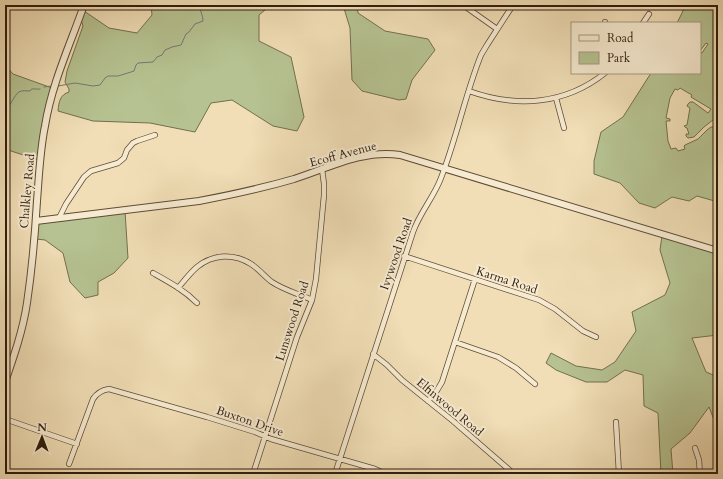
<svg xmlns="http://www.w3.org/2000/svg" width="723" height="479" viewBox="0 0 723 479" font-family="Cardo,serif">
<rect width="100%" height="100%" fill="#f1deb6"/>
<filter id="stains"><feTurbulence type="fractalNoise" baseFrequency=".005" numOctaves="4"/><feColorMatrix values="0 0 0 0 .2 0 0 0 0 .09 0 0 0 0 .02 0 0 0 .5 -.17"/></filter>
<radialGradient id="worn" r=".72"><stop offset=".6" stop-color="#630" stop-opacity="0"/><stop offset="1" stop-color="#630" stop-opacity=".3"/></radialGradient>
<path fill="#b6c291" stroke="#726f4f" d="M151 5H271L259 15V41L291 57 304 117 297 131 273 126 232 100 211 103 195 132 150 123 93 121 58 111C59 101 60 95 69 92V89L65 82 67 71 83 26 81 19 84 11 109 28 137 33 152 15Z
M343 5H357L358 13 385 31 428 39 435 50 412 80 406 99 399 100 362 91 352 80 350 28Z
M682 5H718V116L704 127 694 137 688 138 686 136V134H689L687 128 685 127 684 126 687 125 690 108 687 106 688 104 690 102H693L708 113 711 109 691 97 692 95 680 88 678 90 675 89 670 98 666 118 670 119V121H666L668 141 671 149 676 148 678 151 685 149 684 146 685 145 698 139 707 130 711 127H714L718 129 717 135 718 136V202L697 196 689 201 672 197 655 208 639 203 620 183 594 174V161L601 132 623 117 651 73H700V52L702 53 708 44 706 43 700 51V23H677L683 11Z
M5 65 13 74 52 88 39 160 11 151 5 148Z
M125 211 128 258 114 273 98 282V295L85 298 70 282 63 253 45 240 36 239 38 223Z
M662 236 718 252V335L692 338 706 372 718 377V430L709 407 690 433 671 449 673 474H661L658 413 644 406 643 375 625 370 607 382H586L556 370 546 363 551 353 576 366 602 370 615 362 636 331 632 312 665 295 670 283 660 250Z"/>
<g fill="none" stroke-linecap="round" stroke-linejoin="round">
<path stroke="#737a75" stroke-width="1" d="M58 86 75 83 93 86 100 85 105 78 108 76H118L131 72 134 71 136 65 138 63 153 62 157 57 162 55 165 50 172 47 181 45 186 34 189 32 195 24 203 21C203 15 200 11 199 5
M44 87 51 86
M5 112C9 108 15 94 19 92 22 90 26 91 30 91 32 87 35 90 40 89"/>
<g stroke="#5f4c37" stroke-width="6">
<path id="minor" d="M463 5 497 29
M605 23V22
M643 23 649 14
M469 91C516 108 565 105 605 73
M556 98 564 128
M59 218 66 204 84 177 91 171 118 163 124 158 127 150 133 143 137 141 155 135
M404 256 539 300 555 309 583 331 596 337
M153 273C169 282 184 290 197 303
M178 288C184 281 190 273 197 267 213 254 234 253 251 264 259 269 265 277 272 282 284 290 299 294 312 300
M455 342 498 357 516 368 535 384
M373 354 387 365 402 380 453 421 514 474
M428 401 436 392 442 382 475 279
M5 419 77 444
M616 422 619 474
M695 448 699 460 700 474
M69 464 93 399C97 393 102 390 109 389L207 417 255 432 271 439 375 469 386 474
M253 474 297 337 312 300 316 279 324 195V184L322 169
M335 474 413 232C420 212 434 197 441 178 457 137 465 95 481 55L487 45 513 5"/>
</g>
<g stroke="#5f4c37" stroke-width="8">
<path id="tertiary" d="M36 221 199 201C231 195 263 188 294 179 328 168 364 149 400 155L718 251
M5 382C14 356 23 330 27 303 32 269 35 235 37 201 39 176 40 150 45 126 52 83 70 45 84 5"/>
</g>
<use href="#minor" stroke="#f6ead0" stroke-width="4.5"/>
<use href="#tertiary" stroke="#f6ead0" stroke-width="6"/>
</g>
<g text-anchor="middle" dominant-baseline="central" stroke-width="4" stroke-linejoin="round" paint-order="stroke">
<g font-size="12" fill="#2e1c0d" stroke="#f6ead0">
<text transform="translate(343 154) rotate(-15)">Ecoff Avenue</text>
<text transform="translate(27 191) rotate(-85)">Chalkley Road</text>
<text transform="translate(396 254) rotate(-71)">Ivywood Road</text>
<text transform="translate(507 280) rotate(18)">Karma Road</text>
<text transform="translate(292 321) rotate(-72)">Lunswood Road</text>
<text transform="translate(450 407) rotate(40)">Elfinwood Road</text>
<text transform="translate(250 421) rotate(19)">Buxton Drive</text>
</g>
</g>
<rect width="723" height="479" fill="none" stroke="#f1deb6" stroke-width="20"/>
<rect x="6" y="6" width="711" height="467" fill="none" stroke="#2e1c0d" stroke-width="2"/>
<rect x="10" y="10" width="703" height="459" fill="none" stroke="#2e1c0d"/>
<rect x="571" y="22" width="130" height="52" fill="#f6ead0" stroke="#a69882"/>
<rect x="579" y="35" width="20" height="6" fill="#f6ead0" stroke="#a69882"/>
<text x="607" y="42" font-size="12" fill="#2e1c0d">Road</text>
<rect x="579" y="52" width="20" height="12" fill="#b6c291" stroke="#a69882"/>
<text x="607" y="62" font-size="12" fill="#2e1c0d">Park</text>
<g transform="translate(42 437) rotate(1)" stroke="#f6ead0" stroke-width="3" paint-order="stroke">
<path d="M0-3L7 15L0 10L-7 15Z" fill="#2e1c0d"/>
<text y="-6" font-size="11" font-weight="bold" text-anchor="middle" fill="#2e1c0d">N</text>
</g>
<rect width="100%" height="100%" filter="url(#stains)"/>
<rect width="100%" height="100%" fill="url(#worn)"/>
</svg>
